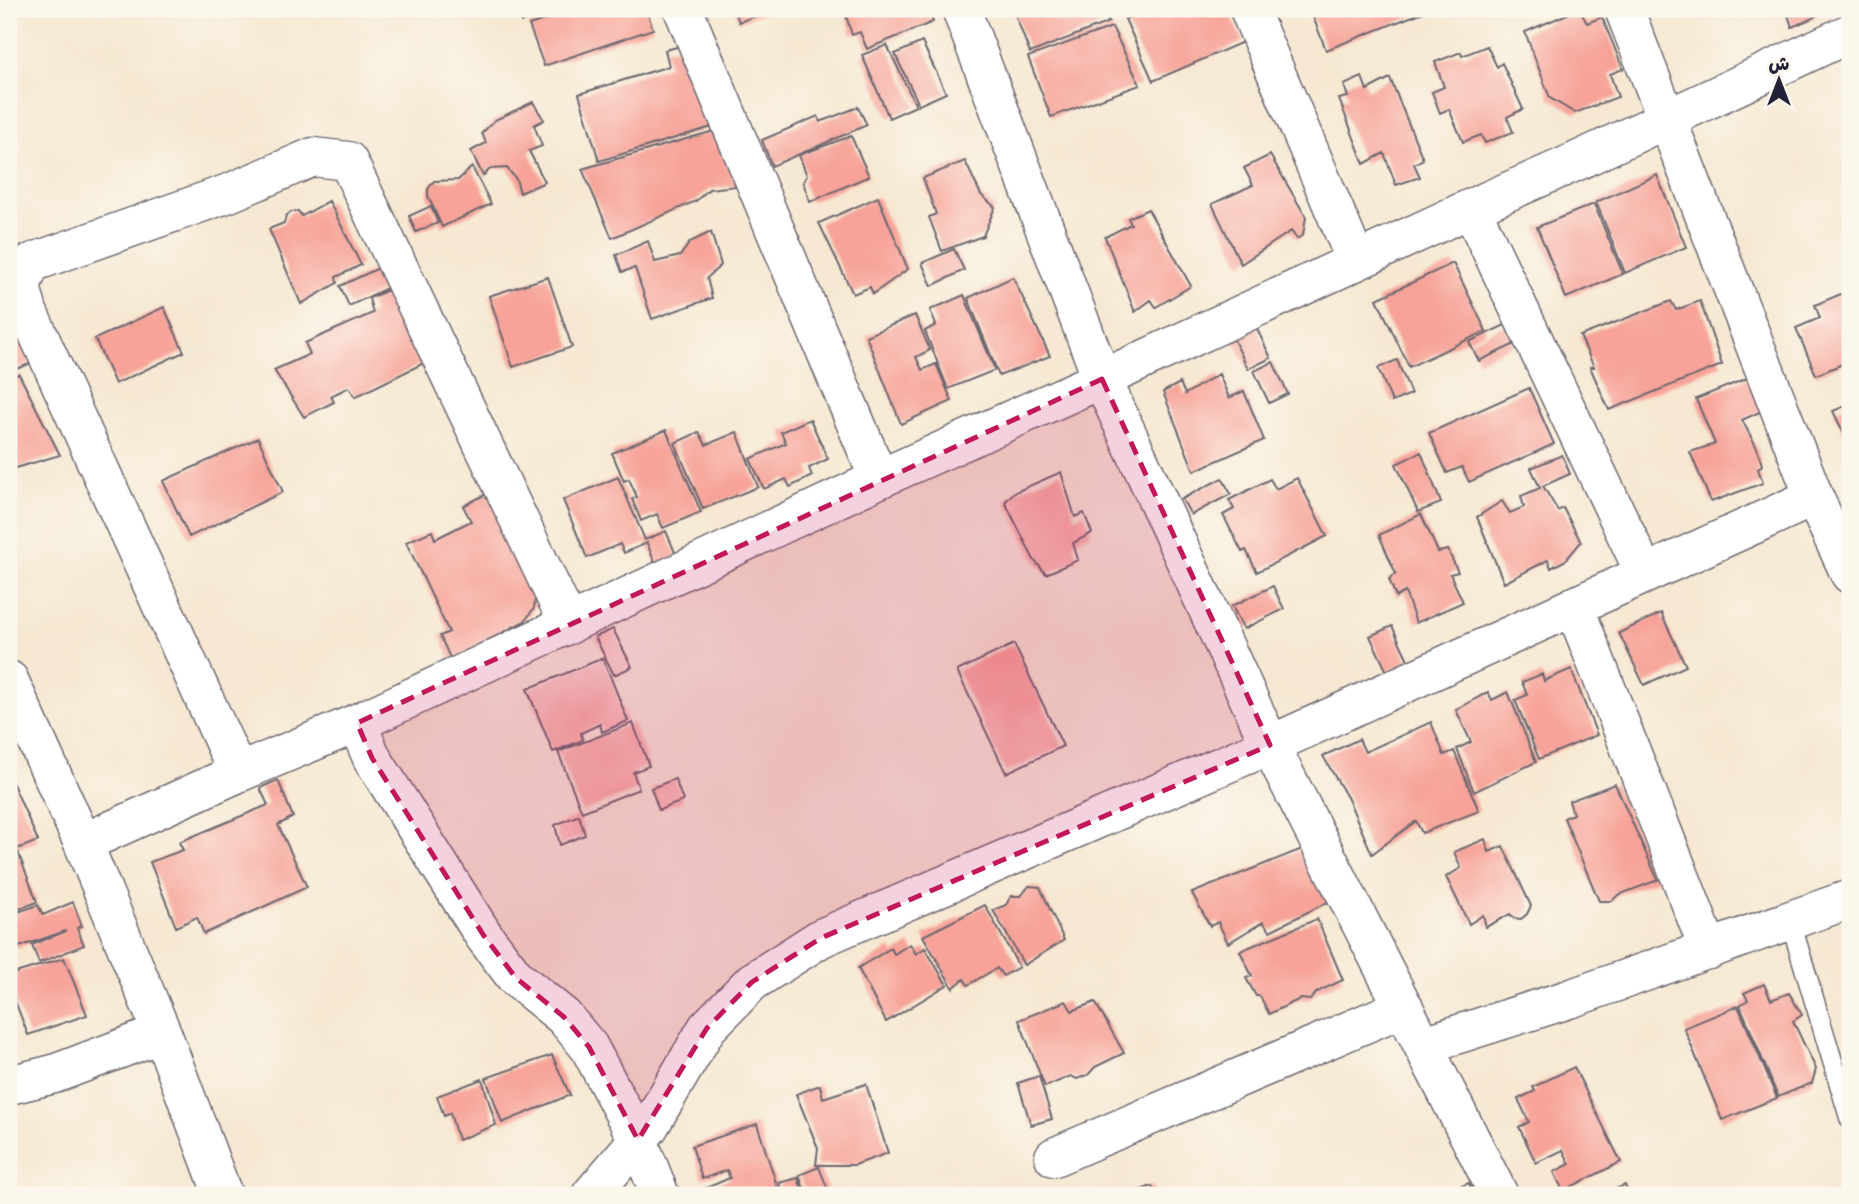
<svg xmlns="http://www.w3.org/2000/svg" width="1859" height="1204" viewBox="0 0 1859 1204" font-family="'Playpen Sans','Playpen Sans Arabic',sans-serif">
<rect width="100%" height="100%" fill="#fbf7ec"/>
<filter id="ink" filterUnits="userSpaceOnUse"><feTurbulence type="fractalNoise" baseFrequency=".0143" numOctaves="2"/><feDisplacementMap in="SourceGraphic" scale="14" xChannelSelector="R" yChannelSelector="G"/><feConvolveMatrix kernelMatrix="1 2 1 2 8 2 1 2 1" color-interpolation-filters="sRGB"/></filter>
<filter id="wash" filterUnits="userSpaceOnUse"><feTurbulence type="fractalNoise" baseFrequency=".00686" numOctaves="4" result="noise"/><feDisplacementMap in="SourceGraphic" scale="28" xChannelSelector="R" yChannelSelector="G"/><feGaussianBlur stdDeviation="1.57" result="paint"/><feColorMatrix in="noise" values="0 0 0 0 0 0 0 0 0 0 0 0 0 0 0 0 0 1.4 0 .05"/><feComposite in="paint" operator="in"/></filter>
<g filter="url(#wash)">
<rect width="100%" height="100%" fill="#f6e8d2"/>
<g id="blocks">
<path fill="#f7a399" d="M517 9H562L521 22Z
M578 9H646L653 29 544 66 529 25Z
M734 9H775L739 22Z
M844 9H928L933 22 867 49 860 32 852 35Z
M1013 9H1104L1109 22 1030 53Z
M1149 9H1228L1243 42 1153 81 1125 19Z
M1310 9H1425L1426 11 1326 50Z
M1579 9 1587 23 1602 17 1623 69 1610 74 1618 97 1575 113 1550 98 1525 32Z
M1786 9H1824L1813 18 1792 27Z
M1112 27 1140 85 1051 117 1028 57Z
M922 42 946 93 919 105 895 54Z
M887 45 916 106 889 118 862 55Z
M681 46 715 126 599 161 579 94 669 66 665 50Z
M1487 46 1497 67 1502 63 1523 109 1507 117 1513 132 1485 143 1481 135 1463 142 1449 109 1440 113 1432 92 1444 87 1435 62 1461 52 1462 56Z
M1362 77 1367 90 1390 78 1423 159 1414 164 1420 177 1396 185 1384 153 1364 164 1339 99 1348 97 1344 85Z
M533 102 544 120 534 125 542 146 529 151 545 182 520 193 516 179 507 168 490 169 483 176 471 151 486 143 482 133 495 120Z
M858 107 867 125 772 166 762 140 818 116 820 122Z
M714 131 737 186 709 189 696 201 612 238 582 169Z
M851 136 869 176 810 202 803 182 807 176 799 155Z
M1270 155 1306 217 1303 235 1297 239 1291 231 1241 264 1212 204 1253 185 1244 168Z
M965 161 981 195 995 207 983 236 942 251 929 217 936 214 923 178Z
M472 167 491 204 442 227 428 196V189L434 181 458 180Z
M1657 175 1686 247 1625 273 1596 202Z
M878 197 908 269 873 294 870 287 853 294 819 223Z
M329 201 361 265 336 277 337 283 301 304 269 229 284 223 286 216 291 212 298 211 302 216Z
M1594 204 1623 274 1566 298 1537 227Z
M431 206 438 223 416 232 409 216Z
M1148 209 1191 286 1156 307 1151 300 1135 312 1105 237 1131 224 1128 218Z
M711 232 721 265 707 278 712 298 652 319 635 268 622 272 616 255 648 241 655 262 680 256 690 242Z
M954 249 964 270 932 286 922 263Z
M1453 263 1486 331 1409 367 1377 299Z
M387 264 396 284 349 306 340 286Z
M548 277 572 347 513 367 489 296Z
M1013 277 1050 356 999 376 968 298Z
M391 289 424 363 355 397 349 387 331 396 334 402 304 417 274 370 310 354 305 343 373 313 369 298Z
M1850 290V361L1816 375 1796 328 1820 318 1815 305Z
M964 295 995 370 948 389 925 331 936 325 930 310Z
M1671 301 1676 310 1700 301 1722 365 1609 410 1590 367H1594L1580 336Z
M164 307 184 352 115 384 95 339Z
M9 311 37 361 9 372Z
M915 315 930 350 916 357 922 370 936 364 952 401 901 424 866 336Z
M1505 325 1515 344 1479 361 1469 342Z
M1256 327 1271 358 1248 369 1233 338Z
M1397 360 1411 394 1392 402 1378 368Z
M1273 362 1288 394 1269 403 1254 371Z
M19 374 60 455 9 470V378Z
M1219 374 1229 398 1244 391 1264 440 1194 471 1163 392 1180 383 1185 394Z
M1750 377 1764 410 1742 420 1757 448 1762 465 1758 469 1763 483 1711 502 1690 452 1715 444 1696 399Z
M1529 388 1554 444 1469 482 1462 467 1447 473 1429 433Z
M1850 404V446L1833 411Z
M810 419 828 459 809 468 812 476 790 487 786 479 764 489 750 459 786 443 781 432Z
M666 430 701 512 663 528 657 514 641 521 632 499 637 497 629 479 624 481 612 453Z
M699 432 706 445 737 432 758 487 703 509 675 443Z
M258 438 283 492 189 537 163 481Z
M1421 452 1441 503 1418 512 1396 464Z
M1562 455 1570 474 1543 486 1558 511 1563 508 1581 542 1566 560 1551 568 1548 560 1504 583 1477 517 1502 501 1510 513 1524 507 1521 496 1540 488 1531 468Z
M1061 472 1075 517 1084 513 1092 533 1073 543 1078 560 1046 574 1034 560 1005 502 1013 493Z
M618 477 645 540 666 531 677 557 656 566 647 543 624 553 620 544 587 558 563 500Z
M1222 478 1231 494 1191 515 1182 499Z
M1297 478 1327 536 1257 572 1246 550 1242 552 1223 515 1234 509 1229 500 1270 479 1276 489Z
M488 493 536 592 534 608 525 621 451 660 440 636 449 632 406 542 432 531 435 539 471 521 463 506Z
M1421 514 1438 552 1448 550 1458 572 1450 574 1463 602 1416 623 1405 592 1396 597 1389 579 1396 574 1379 535Z
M1273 586 1284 609 1244 629 1232 606Z
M1661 613 1686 666 1644 685 1619 633Z
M1392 626 1409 662 1387 672 1370 636Z
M613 629 632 667 614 675 595 637Z
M1014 644 1063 746 1006 773 957 671Z
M603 658 628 721 602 732 600 724 581 733 583 740 553 752 527 689Z
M1571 669 1597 735 1539 759 1515 700 1527 695 1522 682 1542 674 1544 681Z
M1488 692 1492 700 1508 692 1536 762 1474 792 1457 749 1471 742 1456 710Z
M1431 722 1444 755 1454 751 1479 811 1422 833 1416 821 1372 854 1348 799 1323 756 1359 739 1365 752Z
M633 723 649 766 633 772 639 789 582 812 558 752Z
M9 775 38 841 9 852Z
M675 779 683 801 659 810 651 788Z
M278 780 293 817 278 825 307 887 204 934 197 917 176 927 150 862 183 850 179 842 268 805 260 788Z
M1615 784 1658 880 1618 895 1612 901H1599L1564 818 1573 814 1569 801Z
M579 815 585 835 560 845 555 825Z
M1485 839 1489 852 1503 846 1531 906 1527 914 1521 919 1514 918 1510 914 1486 927 1483 915 1469 924 1446 877 1461 868 1454 852Z
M1302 849 1328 902 1270 931 1263 922 1228 943 1218 922 1210 926 1192 893Z
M18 852 37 902 9 913V855Z
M1029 886 1040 887 1064 940 1024 965 993 910 1006 905 1011 896H1021Z
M73 902 82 926 77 928 84 945 39 963 32 945 66 931 16 948 13 936 9 937V915L38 905 43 915Z
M985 905 1019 967 1003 976 997 968 968 985 964 979 953 988 923 936Z
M1317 919 1343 980 1317 992 1310 1000 1300 999 1269 1014 1260 996H1256L1246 978 1252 976 1240 951Z
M910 944 916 954 925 948 947 985 886 1022 858 968 891 948 894 954Z
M64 958 87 1015 28 1035 9 985V975Z
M1764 984 1771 1000 1789 993 1802 1015 1793 1021 1816 1069 1812 1083 1778 1097 1740 1005 1748 1000 1744 993Z
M1066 1001 1072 1011 1095 1002 1124 1053 1095 1067 1088 1075 1077 1079 1071 1076 1045 1087 1019 1020Z
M1738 1006 1777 1098 1722 1120 1684 1028Z
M552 1055 570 1095 502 1123 486 1078Z
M1574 1067 1621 1162 1563 1191 1554 1172 1570 1164 1563 1150 1536 1163 1519 1127 1529 1122 1518 1099 1535 1091 1533 1087Z
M1039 1076 1052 1119 1031 1125 1018 1083Z
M482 1079 496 1125 458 1140 450 1113 444 1116 437 1096Z
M866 1084 888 1153 855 1165H816L818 1148 796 1094 820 1085 823 1098Z
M757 1124 780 1195H709L706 1188 730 1178 727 1170 702 1179 692 1146Z
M819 1167 830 1195H806L799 1175Z
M798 1178 804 1195H784L779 1183Z
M1469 1183 1474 1195H1439Z
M1625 1185 1629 1195H1601Z
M1152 1186 1157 1195H1127Z"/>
</g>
</g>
<g filter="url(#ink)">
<use href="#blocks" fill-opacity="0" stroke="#6c6770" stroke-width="2"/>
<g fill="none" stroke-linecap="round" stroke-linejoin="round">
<g stroke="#6c6770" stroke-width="22">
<path id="service" d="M1790 920 1850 1119"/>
</g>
<g stroke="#6c6770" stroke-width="41">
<path id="minor" d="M683 9 879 479
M961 9 1102 379 1270 745 1499 1195
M1249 9 1356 261
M1624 9 1814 497 1850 574
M1471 208 1645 574
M1574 606 1709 950
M9 680 83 843 162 1033 223 1195
M357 723 372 758 484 936 516 978 564 1017 589 1047 638 1140 660 1195
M238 773 28 312 21 286 31 263 229 193 313 157 348 161 569 625
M83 843 238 773 357 723 879 479 1102 379 1471 208 1575 162 1850 33
M1424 1045 1569 999 1850 899
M9 1085 54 1074 162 1033
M1054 1157 1404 1007
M591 1195 649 1127 707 1028 752 982 821 938 1270 745 1814 497"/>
</g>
<use href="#service" stroke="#fff" stroke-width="19"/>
<use href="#minor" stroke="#fff" stroke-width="38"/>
</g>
</g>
<path fill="#c2185b" fill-opacity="0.2" stroke="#c2185b" stroke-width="5" stroke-dasharray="14 9" stroke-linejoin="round" d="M1102 379 1270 745 821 938 752 982 707 1028 638 1140 589 1047 564 1017 516 978 484 936 372 758 357 723Z"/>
<rect width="1859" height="1204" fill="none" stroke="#fbf7ec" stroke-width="35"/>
<g transform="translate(1779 80)" stroke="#fbf7ec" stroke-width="5" paint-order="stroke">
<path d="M0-5L12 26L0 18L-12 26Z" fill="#22223b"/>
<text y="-10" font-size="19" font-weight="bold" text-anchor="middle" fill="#22223b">ش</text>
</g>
</svg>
